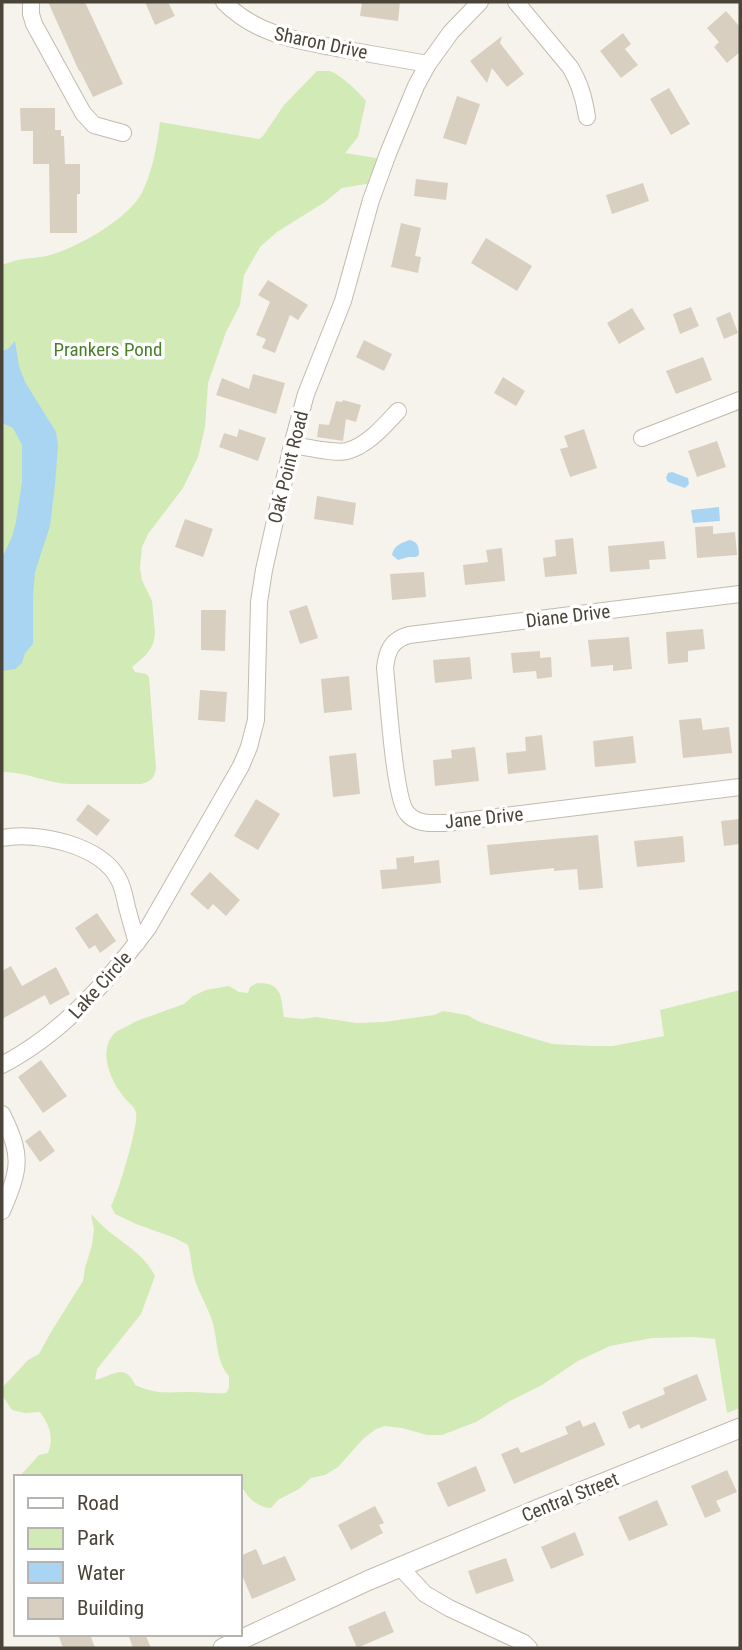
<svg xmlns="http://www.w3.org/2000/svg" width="742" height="1650" viewBox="0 0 742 1650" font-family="'Roboto Condensed',sans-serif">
<rect width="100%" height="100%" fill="#f6f3ec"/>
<path fill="#d2eab5" d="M317 71C321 71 325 71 329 71 339 73 360 93 366 101L358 137 345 153 382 159 372 183 342 188 325 202 277 232 260 247 244 275 240 305 226 332 208 383 205 427 198 457 183 488 148 534 142 547 140 568 142 580 152 601 155 632 154 641 151 648 145 656 132 667 135 672 146 674 149 677 156 768C155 777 151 782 141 784H69C46 783 24 771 2 772V265C7 263 12 262 18 260 28 258 40 258 50 255 78 247 124 221 140 196 152 176 157 145 160 122L259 139 263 136 284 105Z
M257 983C283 982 281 998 284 1017L302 1019 316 1017 357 1023 384 1022 434 1015 443 1011 467 1015 480 1022 552 1044 592 1046H613L664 1036 660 1010 740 990V1408L727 1413 715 1339 694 1337 652 1338 610 1346 578 1361 542 1385 510 1401 476 1422 442 1435H427L402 1428 385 1426 376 1429 363 1439 338 1467 325 1475 311 1478 299 1489 278 1500 271 1508C256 1508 240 1492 240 1477H19L39 1455 48 1453C54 1437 50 1426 40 1412L25 1413 12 1410 2 1395 3 1387 28 1360 39 1354 51 1332 83 1281 85 1268 92 1245 94 1229 91 1214C96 1219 101 1225 107 1230 124 1244 145 1255 155 1276L141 1314 97 1369 95 1380C113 1376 125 1362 135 1385 157 1395 169 1392 191 1392 203 1392 214 1394 226 1393L229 1388V1376C216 1361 218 1343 213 1324 209 1309 201 1297 196 1283 191 1271 192 1257 188 1245L175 1238 136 1224 115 1214 111 1206C118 1194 139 1124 136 1113 135 1106 127 1102 123 1096 111 1081 99 1054 112 1036 118 1028 127 1028 134 1022L184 1004 193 996 206 990 229 986 239 992 248 993 250 987Z"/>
<path fill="#a9d4f2" d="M15 341 19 366 25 382 56 432 58 445 55 485 50 526 35 572 33 596V644L25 653 22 663 15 669 2 671V558L12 537 16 522 22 482V445L13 428 2 423V351L8 349Z
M672 472 688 478 689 484 685 488 668 482 666 478 668 473Z
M719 507 720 521 693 523 691 510Z
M410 540C418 542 419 547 419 555L416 557H408L398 560 392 555C394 545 401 543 410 540Z"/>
<path fill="#d8cfc1" d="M48 2H85L123 84 93 97 80 71H79Z
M145 2H168L175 16 155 25Z
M362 2H400L398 21 360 16Z
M726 11 740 27V52L727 63 714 47 719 42 707 28Z
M623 33 631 44 625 49 638 65 621 78 600 51Z
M502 36 500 43 524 74 507 87 492 68 487 83 470 61Z
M669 88 690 124 671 135 650 99Z
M457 96 480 104 466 145 443 138Z
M20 108H55V130H61V136H64L65 164H80V194H77V233H50L49 164H33V131H21Z
M416 179 448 183 446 200 414 196Z
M643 183 649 201 612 214 606 195Z
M401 223 421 228 415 256 421 257 418 273 391 267Z
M486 238 532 266 517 291 471 263Z
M268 280 308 305 298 320 290 315 275 353 262 348 266 339 256 335 270 302 258 295Z
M691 307 699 326 680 334 673 314Z
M632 308 645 329 619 344 607 323Z
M730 312 738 333 724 339 716 318Z
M364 340 392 354 384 371 356 357Z
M703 357 712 380 676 394 666 371Z
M253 374 285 383 276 414 216 395 222 378 249 389Z
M503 377 525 391 516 406 494 393Z
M343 400 361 405 356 422 346 419 343 441 317 437 319 424 329 425 336 401 342 402Z
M239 429 266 438 258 461 219 447 224 433 237 437Z
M584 429 597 468 570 477 560 449 568 447 564 436Z
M717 441 726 467 697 477 688 451Z
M317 496 356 503 353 525 314 519Z
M185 519 213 529 203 557 175 547Z
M713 526V534L735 532 737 555 697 558 695 527Z
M573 538 577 574 545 577 543 558 556 556 555 540Z
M664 541 666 559 649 560 650 569 610 572 608 546Z
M502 548 505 581 465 585 463 565 488 562 486 550Z
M424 572 426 597 392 600 390 574Z
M307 605 318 638 300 644 289 611Z
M201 610H226L225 651 201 650Z
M703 629 705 649 688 651V662L668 664 666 632Z
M629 637 632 669 613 671V665L591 667 588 640Z
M540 651V658L551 657 552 677 537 679 536 671 513 673 511 653Z
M470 657 472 679 435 683 433 660Z
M349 676 352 710 324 713 321 679Z
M200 690 227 692 225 722 198 720Z
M701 718 703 730 729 727 732 753 683 758 679 720Z
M542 735 546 770 508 774 506 753 526 751 525 737Z
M633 736 636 763 595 767 593 741Z
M475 747 479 781 435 786 433 760 452 758 451 750Z
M356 753 360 794 333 797 329 756Z
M256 799 280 814 258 850 234 836Z
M88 804 110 820 97 836 76 820Z
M740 819V844L724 846 721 821Z
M598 835 603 888 579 890 577 869 554 871V868L490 875 487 845Z
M683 836 685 862 637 867 634 841Z
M414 856V863L439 860 441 883 382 889 380 870 397 869 396 858Z
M210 872 240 900 226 916 213 904 208 910 190 894Z
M97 913 116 941 100 953 95 945 89 949 75 928Z
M11 966 22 986 56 967 70 994 50 1005 45 995 2 1019V971Z
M41 1060 67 1096 43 1113 18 1077Z
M40 1130 55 1151 40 1162 25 1141Z
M697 1374 707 1400 641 1429 639 1424 629 1429 622 1412 665 1394 663 1388Z
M580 1420 583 1427 595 1422 605 1445 514 1484 501 1454 518 1447 521 1453 568 1434 565 1427Z
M476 1466 486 1491 448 1507 437 1483Z
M727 1470 737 1492 716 1501 721 1511 705 1518 691 1486Z
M657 1500 668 1525 629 1541 618 1517Z
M375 1506 384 1523 379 1525 383 1533 351 1550 338 1525Z
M575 1532 584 1555 551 1569 541 1547Z
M256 1549 263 1565 285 1556 296 1580 252 1599 240 1570V1556Z
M506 1558 514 1581 476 1594 468 1571Z
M385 1611 394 1632 357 1648 348 1627Z
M58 1634H90L95 1648H63Z
M128 1634H145L151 1648H133Z"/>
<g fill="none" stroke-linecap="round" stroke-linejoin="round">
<g stroke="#c2bbae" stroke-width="18">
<path id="minor" d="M31 2V14L34 24 83 113 94 125 123 133
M224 2C256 35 299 41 342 49 371 54 399 59 428 64
M516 2 570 67C580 83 584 98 587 117
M642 438 740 400
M292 445C306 447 335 454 347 451 367 446 384 426 398 411
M740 594 409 635C391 640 387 651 385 668 388 693 394 799 407 813 416 825 433 823 447 823L740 787
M2 838C37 831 102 845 119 880 124 889 125 901 128 911 131 922 134 933 137 943
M2 1065C63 1033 107 982 148 928L241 766 249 747 256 720 259 602 264 570 292 445 306 394 343 301 371 200 389 151 416 86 428 64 451 32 480 2
M2 1114C23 1156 20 1169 2 1211
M400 1567 425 1594 449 1608 524 1643 529 1648"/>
</g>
<g stroke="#c2bbae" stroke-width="21">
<path id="tertiary" d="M223 1648 367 1581 541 1508 740 1428"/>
</g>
<use href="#minor" stroke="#fff" stroke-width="16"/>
<use href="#tertiary" stroke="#fff" stroke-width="19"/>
</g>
<g text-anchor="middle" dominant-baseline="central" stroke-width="7" stroke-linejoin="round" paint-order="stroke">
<g font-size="19" fill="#4b4439" stroke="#fff">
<text transform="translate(321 43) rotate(12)">Sharon Drive</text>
<text transform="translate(288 467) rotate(-76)">Oak Point Road</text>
<text transform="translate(568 616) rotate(-7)">Diane Drive</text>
<text transform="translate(484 818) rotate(-6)">Jane Drive</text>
<text transform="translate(100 985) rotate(-48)">Lake Circle</text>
<text transform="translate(570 1497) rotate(-22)">Central Street</text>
</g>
<g font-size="19" fill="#4a7f2a" stroke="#fff">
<text x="108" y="349">Prankers Pond</text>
</g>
</g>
<rect width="742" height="1650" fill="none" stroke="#4b4439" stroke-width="7"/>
<rect x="14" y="1475" width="228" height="161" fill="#ffffff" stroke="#b7b4b0" stroke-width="2"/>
<rect x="28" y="1498" width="35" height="10" fill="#ffffff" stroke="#b7b4b0" stroke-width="2"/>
<text x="77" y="1510" font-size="21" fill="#4b4439">Road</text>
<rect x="28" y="1528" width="35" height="21" fill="#d2eab5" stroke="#b7b4b0" stroke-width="2"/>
<text x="77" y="1545" font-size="21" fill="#4b4439">Park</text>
<rect x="28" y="1562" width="35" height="21" fill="#a9d4f2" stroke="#b7b4b0" stroke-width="2"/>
<text x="77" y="1580" font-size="21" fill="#4b4439">Water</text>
<rect x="28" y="1598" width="35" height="21" fill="#d8cfc1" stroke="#b7b4b0" stroke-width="2"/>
<text x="77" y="1615" font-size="21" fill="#4b4439">Building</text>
</svg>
